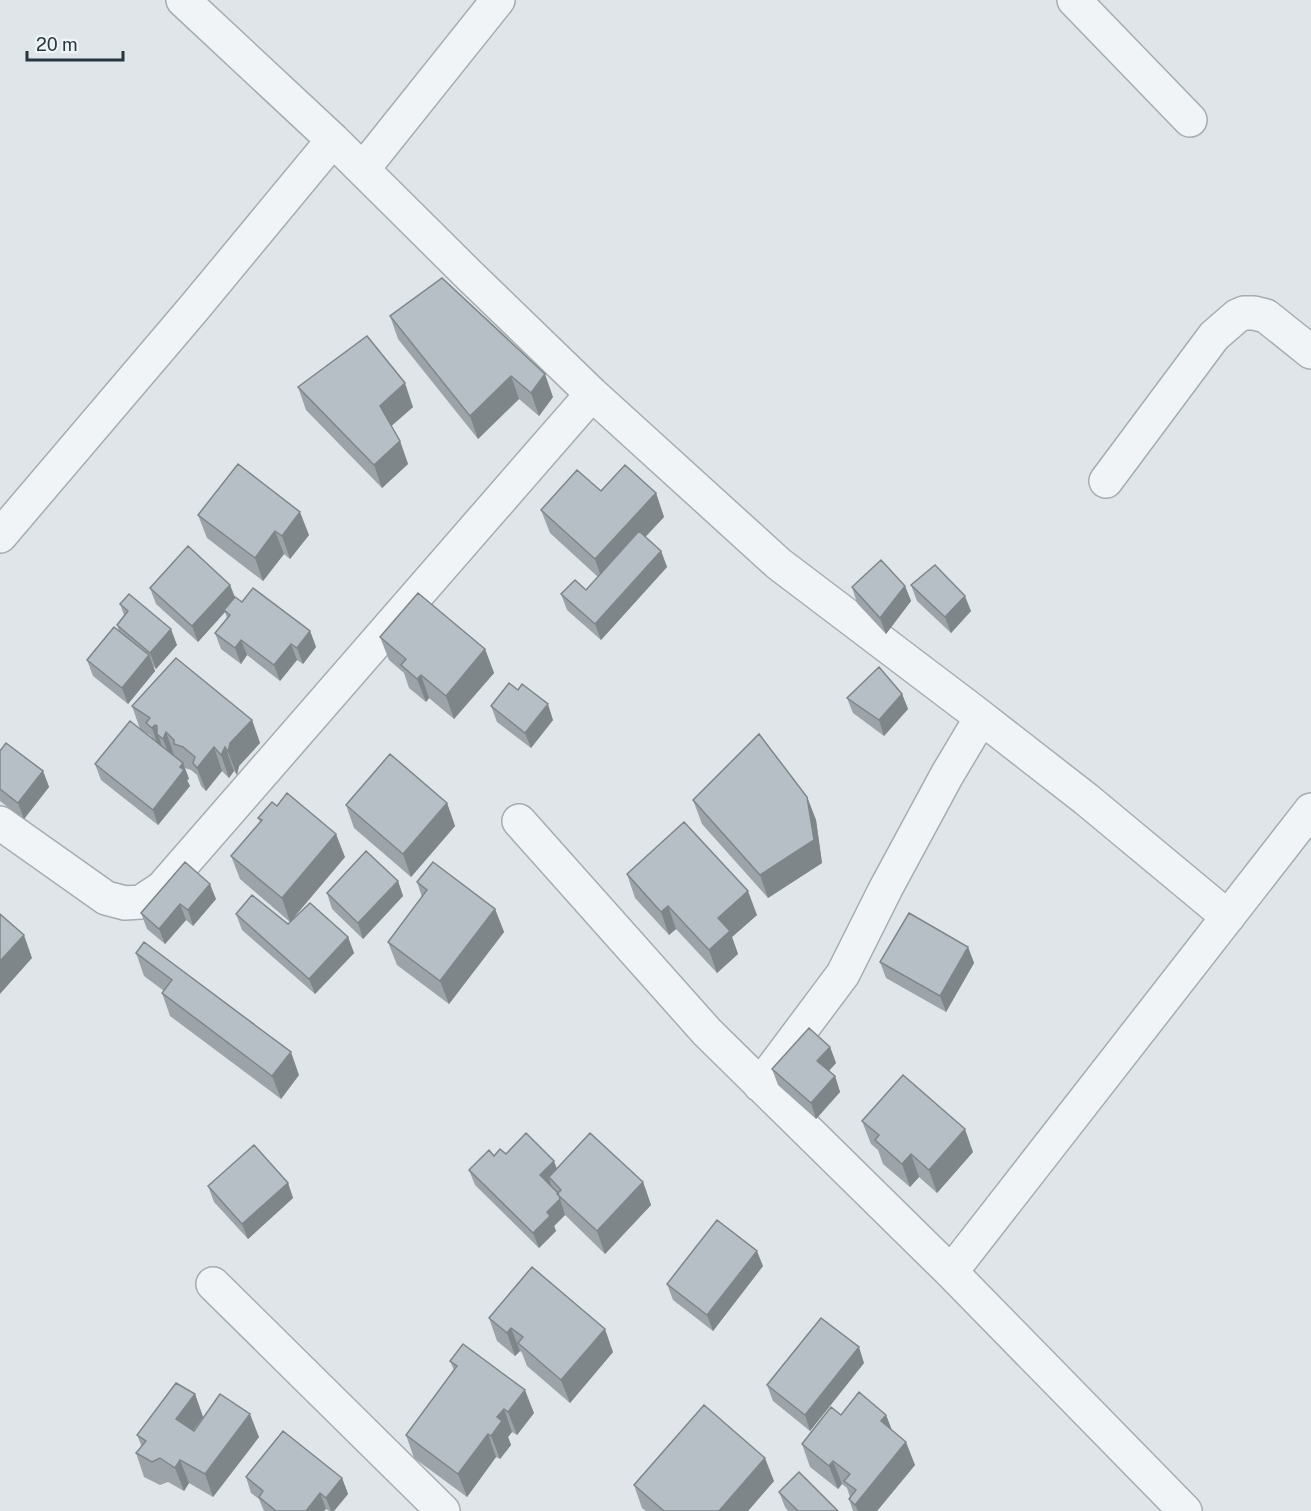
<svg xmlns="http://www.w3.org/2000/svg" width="1311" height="1511" viewBox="0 0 1311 1511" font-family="'Public Sans',sans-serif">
<rect width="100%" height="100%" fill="#dfe5e8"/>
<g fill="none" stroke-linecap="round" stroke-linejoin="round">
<g stroke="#a4adb2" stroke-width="36">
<path id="street" d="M183 0 333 140 469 275 592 394 779 564 973 711 1086 799 1228 917
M1074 0 1190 120
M363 169 498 0
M1106 481 1214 336 1237 316 1244 313H1254L1266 316 1311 352
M0 536 194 308 333 140
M519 821 707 1032 951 1272 1185 1511
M0 823 106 898 125 903 141 902 162 888 592 394
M760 1085 843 974 886 888 947 775 981 718
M951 1272 1311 810
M213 1284 443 1511"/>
</g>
<use href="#street" stroke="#f1f4f6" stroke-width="33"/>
</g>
<path fill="#9da4a9" d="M390 316 553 397 539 416 519 399 478 439 398 339Z
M298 387 413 407 391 426 400 441 408 464 382 488 306 410Z
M601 491 656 493 664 517 645 537 661 551 667 567 601 640 567 610 561 594 586 590 598 577 550 533 541 510Z
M198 515 309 535 290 559 284 554 263 581 207 538Z
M230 585 235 597 242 602 310 631 316 647 303 664 297 660 280 681 247 655 241 664 221 649 215 633 227 618 225 612 198 642 156 604 150 588Z
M911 585 971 611 951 633 917 601Z
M905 586 911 601 886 634 857 603 852 587Z
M120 604 177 645 156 669 153 666 155 671 128 704 93 676 87 660 119 631 117 625 124 615Z
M380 637 485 649 494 673 454 719 429 698 426 702 409 688 404 673 389 660Z
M902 694 908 709 884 736 853 713 847 698Z
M132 706 252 720 260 743 239 766 237 775 234 771 229 778 222 771 206 791 201 786 197 775 191 770 185 768 189 779 187 780 190 786 158 825 101 780 95 764 152 738 151 736 140 729Z
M491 706 553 720 531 748 497 722Z
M0 751 43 771 49 787 24 819 0 801Z
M807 797 816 820 822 863 768 898 702 824 693 800Z
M447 803 455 826 411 877 354 828 346 805Z
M277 806 345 857 290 922 240 879 231 856 260 822 258 818Z
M185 862 216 899 193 926 186 920 165 944 147 929 141 913Z
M627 874 757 915 732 937 738 954 717 973 676 929 669 935 635 898Z
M398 881 403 896 363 939 332 909 327 893Z
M417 882 495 909 504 932 449 1004 397 965 388 942 422 897Z
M236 914 348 937 354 953 315 994 242 930Z
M968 947 974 963 946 1012 886 978 880 962Z
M136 953 299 1075 281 1099 170 1016 162 993 164 991 144 976Z
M830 1047 836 1063 829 1071 835 1076 840 1092 816 1119 778 1085 772 1069Z
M862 1121 973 1152 937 1193 919 1177 910 1187 883 1164 878 1150 871 1144Z
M506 1154 557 1168 643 1182 651 1205 605 1254 565 1215 554 1226 556 1231 539 1248 475 1185 469 1170 494 1156Z
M288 1183 293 1198 248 1239 214 1202 208 1186Z
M763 1266 713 1331 673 1300 667 1284Z
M489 1318 613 1352 570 1403 527 1366 522 1353 520 1351 515 1356 497 1341Z
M450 1361 534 1413 517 1435 512 1432 508 1437 511 1445 500 1459 496 1457 467 1497 414 1458 406 1435 454 1370Z
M864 1363 810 1431 773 1401 767 1385Z
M195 1394 203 1417 193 1430 259 1437 213 1497 189 1483 184 1491 168 1482 160 1485 144 1477 136 1453 142 1447 137 1435Z
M841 1415H886L892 1431 915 1465 877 1511H853L849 1499 850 1497 847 1488 842 1484 838 1489 810 1467 802 1444Z
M246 1477 342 1478 348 1494 334 1511H329L326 1509 324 1511H264L259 1499 251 1493Z
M774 1481 748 1511H646L642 1508 634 1485Z
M779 1492 838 1511H788L785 1507Z"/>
<path fill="#7f868a" d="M545 374 553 397 539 416 531 393Z
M511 376 519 399 478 439 470 416Z
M405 383 413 407 388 429 380 406Z
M400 441 408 464 382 488 374 465Z
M656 493 664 517 603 582 595 559Z
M300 512 309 535 290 559 282 536Z
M275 531 284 554 263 581 255 558Z
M661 551 667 567 601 640 595 624Z
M230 585 236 601 224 610 225 612 198 642 192 626Z
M905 586 911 601 886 634 880 618Z
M965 596 971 611 951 633 945 617Z
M171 629 177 645 156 669 150 653Z
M310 631 316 647 303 664 297 648Z
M241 640 247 655 241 664 235 648Z
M291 644 297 660 280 681 274 665Z
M485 649 494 673 454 719 446 696Z
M149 655 155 671 128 704 122 688Z
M421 675 429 698 426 702 417 679Z
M902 694 908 709 884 736 879 720Z
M548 704 553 720 531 748 525 733Z
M252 720 260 743 239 766 237 775 228 752 230 743Z
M155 725 163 749 160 751 152 728Z
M166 732 174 755 172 763 163 739Z
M214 747 222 771 206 791 197 768Z
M225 747 234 771 229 778 221 755Z
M183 763 189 779 187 780 190 786 158 825 153 810Z
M43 771 49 787 24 819 18 803Z
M807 797 816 820 822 863 768 898 760 875Z
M447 803 455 826 411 877 403 854Z
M336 834 345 857 290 922 282 898Z
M398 881 403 896 363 939 358 923Z
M210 884 216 899 193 926 188 910Z
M748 891 757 915 732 937 738 954 717 973 709 950 718 918Z
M180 904 186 920 165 944 159 929Z
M668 906 676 929 669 935 661 912Z
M495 909 504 932 449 1004 440 981Z
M24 935 32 958 0 994V961Z
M348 937 354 953 315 994 309 979Z
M968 947 974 963 946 1012 940 996Z
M830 1047 836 1063 823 1077 817 1061Z
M291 1052 299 1075 281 1099 272 1076Z
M835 1076 840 1092 816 1119 811 1103Z
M965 1129 973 1152 937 1193 929 1170Z
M911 1154 919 1177 910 1187 902 1164Z
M554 1161 560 1177H549L551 1185 546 1191 540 1175Z
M643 1182 651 1205 605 1254 597 1231Z
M288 1183 293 1198 248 1239 242 1224Z
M560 1199 565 1215 554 1226 556 1231 539 1248 533 1233 547 1212Z
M757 1251 763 1266 713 1331 707 1315Z
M511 1328 520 1351 515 1356 507 1333Z
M605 1329 613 1352 570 1403 561 1380Z
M859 1347 864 1363 810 1431 805 1415Z
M525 1390 534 1413 517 1435 508 1412Z
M195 1394 203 1417 185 1442 176 1419Z
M504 1409 512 1432 508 1437 511 1445 500 1459 491 1436 497 1417Z
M250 1414 259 1437 213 1497 205 1474Z
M886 1415 895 1438 881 1421Z
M488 1434 496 1457 467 1497 458 1474Z
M906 1442 915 1465 877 1511H858L855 1505Z
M765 1458 774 1481 748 1511H719Z
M180 1460 189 1483 184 1491 175 1468Z
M833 1461 842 1484 838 1489 829 1466Z
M342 1478 348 1494 334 1511H331L326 1498Z
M320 1493 326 1509 324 1511H306Z"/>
<path fill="#b6bfc5" stroke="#7f868a" stroke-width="1.5" d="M442 278 545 374 531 393 511 376 470 416 390 316Z
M367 336 405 383 380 406 400 441 374 465 298 387Z
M238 464 300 512 282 536 275 531 255 558 198 515Z
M625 465 656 493 595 559 541 510 577 470 601 491Z
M639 531 661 551 595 624 561 594 575 580 586 590Z
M188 546 230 585 192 626 150 588Z
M881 560 905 586 880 618 852 587Z
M935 565 965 596 945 617 911 585Z
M253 588 310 631 297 648 291 644 274 665 241 640 235 648 215 633 230 615 224 610 235 597 242 602Z
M418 593 485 649 446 696 421 675 417 679 401 665 406 659 380 637Z
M129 594 171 629 150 653 117 625 128 611 120 604Z
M114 627 149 655 122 688 87 660Z
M176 658 252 720 230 743 228 752 225 747 221 755 214 747 197 768 193 763 195 757 183 747 174 744V740L166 732 163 739 157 734V726L155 725 152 728 146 723 150 718 132 706Z
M879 667 902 694 879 720 847 698Z
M509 683 518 690 522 684 548 704 525 733 491 706Z
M130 721 183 763 180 767 184 770 153 810 95 764Z
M759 734 807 797 814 840 760 875 693 800Z
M6 743 43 771 18 803 0 789V751Z
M390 754 447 803 403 854 346 805Z
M287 793 336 834 282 898 231 856 262 820 258 818 272 802 277 806Z
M684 822 748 891 718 918 730 931 709 950 668 906 661 912 627 874Z
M366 851 398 881 358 923 327 893Z
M185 862 210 884 188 910 180 904 159 929 141 913Z
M433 862 495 909 440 981 388 942 427 890 417 882Z
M252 895 288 924 310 903 348 937 309 979 236 914Z
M909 913 968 947 940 996 880 962Z
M0 914 24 935 0 961Z
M144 942 291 1052 272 1076 162 993 172 980 136 953Z
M809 1028 830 1047 817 1061 835 1076 811 1103 772 1069Z
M903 1075 965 1129 929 1170 911 1154 902 1164 875 1140 879 1135 862 1121Z
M526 1133 554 1161 540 1175 558 1193 560 1199 547 1212 550 1216 533 1233 469 1170 489 1150 494 1156 500 1149 506 1154Z
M590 1133 643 1182 597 1231 557 1194 561 1190 549 1177Z
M254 1145 288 1183 242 1224 208 1186Z
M717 1220 757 1251 707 1315 667 1284Z
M532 1267 605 1329 561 1380 518 1343 523 1337 511 1328 507 1333 489 1318Z
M821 1318 859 1347 805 1415 767 1385Z
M463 1344 525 1390 508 1412 504 1409 497 1417 502 1421 491 1436 488 1434 458 1474 406 1435 457 1366 450 1361Z
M176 1383 195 1394 176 1419 194 1431 220 1394 250 1414 205 1474 180 1460 175 1468 160 1458 152 1462 136 1453 146 1441 137 1435Z
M859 1392 886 1415 881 1421 906 1442 855 1505 849 1499 856 1490 844 1481 850 1474 833 1461 829 1466 802 1444 831 1407 841 1415Z
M704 1405 765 1458 719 1511H664L634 1485Z
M283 1431 342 1478 326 1498 320 1493 306 1511H276L259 1497 263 1491 246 1477Z
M799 1472 838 1511H798L779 1492Z"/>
<path d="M27 51v9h96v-9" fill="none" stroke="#28363f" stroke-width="3"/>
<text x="36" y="51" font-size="18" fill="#28363f" stroke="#eef3f6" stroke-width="4.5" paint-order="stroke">20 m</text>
</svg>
